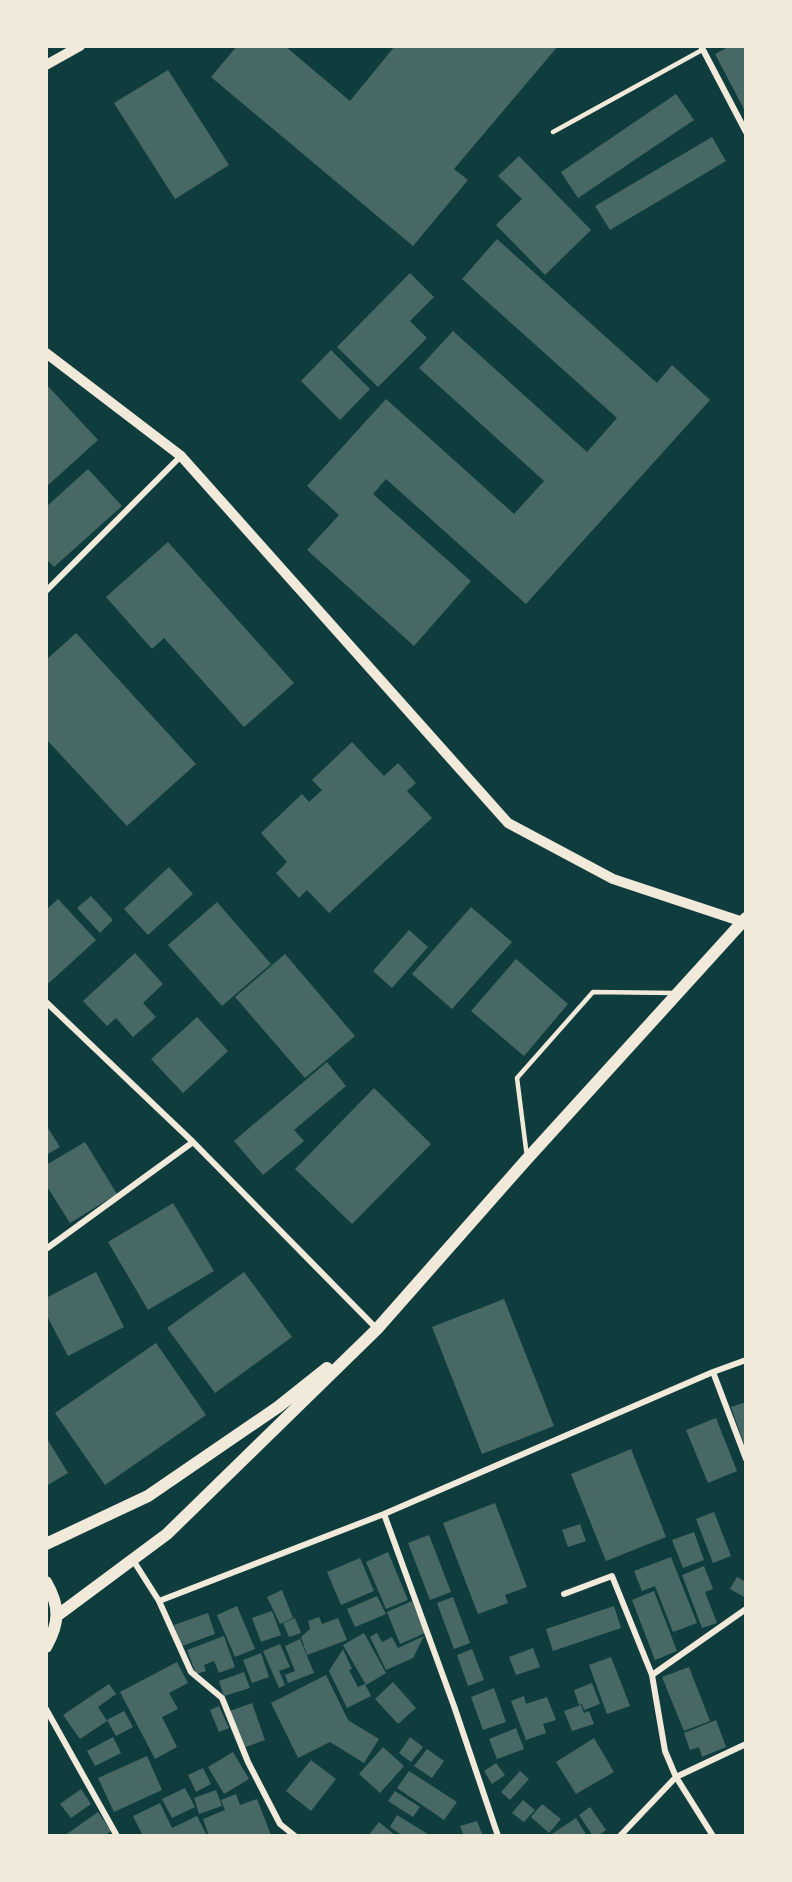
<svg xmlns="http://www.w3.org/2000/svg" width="792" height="1882" viewBox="0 0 792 1882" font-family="Raleway,sans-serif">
<rect width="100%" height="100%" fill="#0f3d3e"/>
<path fill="#486865" d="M237 46H285L350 101 395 46H558L454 169 468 180 413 246 211 77Z
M730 46H746V113L715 54Z
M168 70 229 165 175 199 114 103Z
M676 94 694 120 578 198 561 172Z
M712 137 726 161 610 230 595 206Z
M519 156 591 230 545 275 496 225 522 199 498 176Z
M497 239 657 383 672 365 710 400 526 604 386 479 373 494 471 581 414 646 307 550 339 515 307 486 386 399 514 514 544 481 419 368 453 331 587 452 617 418 462 279Z
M410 273 434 297 410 321 427 338 378 387 337 347Z
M331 350 370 389 340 420 301 381Z
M46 384 98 440 46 487Z
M88 469 122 506 54 567 46 559V507Z
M168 542 294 683 244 727 164 638 152 649 106 597Z
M76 633 196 764 127 826 46 739V660Z
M352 742 384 776 398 763 416 783 407 791 432 818 329 913 307 890 299 898 276 873 287 862 261 833 302 794 309 802 322 790 312 780Z
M169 867 193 894 148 935 124 909Z
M91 896 113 920 100 933 77 908Z
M58 899 96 940 49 983 46 981V910Z
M217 902 271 964 222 1006 168 945Z
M471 907 512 942 452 1009 412 974Z
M409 930 428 947 392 988 373 971Z
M135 953 163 984 143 1003 156 1017 133 1037 116 1018 107 1026 83 1001Z
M285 954 355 1036 305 1078 235 997Z
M516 959 568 1004 524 1056 471 1011Z
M197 1017 228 1051 183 1093 151 1059Z
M327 1062 346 1086 294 1130 304 1141 263 1175 234 1141Z
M374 1088 431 1144 352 1224 295 1169Z
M46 1125 60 1147 46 1155Z
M85 1142 117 1194 70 1223 46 1185V1165Z
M173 1203 214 1271 148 1310 108 1242Z
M96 1272 124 1327 68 1356 46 1314V1298Z
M244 1272 292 1337 215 1393 167 1328Z
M504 1299 554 1426 482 1454 432 1327Z
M156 1343 206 1415 105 1485 55 1413Z
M746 1402V1447H745L731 1407Z
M716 1418 737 1471 708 1483 686 1430Z
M46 1437 68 1473 46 1486Z
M631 1449 666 1537 606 1561 571 1474Z
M495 1503 527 1587 505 1595 508 1603 478 1614 443 1523Z
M714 1512 731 1556 713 1563 696 1519Z
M580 1524 586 1541 568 1547 562 1530Z
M694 1532 704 1560 683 1568 672 1540Z
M429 1535 451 1592 430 1600 408 1543Z
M388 1552 408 1600 386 1609 366 1562Z
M671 1557 697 1623 673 1632 655 1586 642 1591 634 1571Z
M360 1558 374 1591 341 1605 327 1572Z
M704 1566 713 1589 705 1592 717 1623 702 1628 682 1575Z
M737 1577 746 1582V1598L730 1589Z
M282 1590 293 1618 280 1624 267 1597Z
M654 1591 677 1651 655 1660 632 1600Z
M377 1596 386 1614 355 1627 347 1609Z
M453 1597 470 1643 454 1649 437 1603Z
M412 1601 425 1633 400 1644 387 1612Z
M237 1606 255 1649 235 1657 217 1615Z
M614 1606 621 1628 553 1651 546 1629Z
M272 1611 281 1635 261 1642 252 1618Z
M208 1613 215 1634 182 1646 174 1625Z
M319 1617 322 1624 338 1618 347 1640 307 1655 301 1637 310 1629 308 1621Z
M295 1618 301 1633 289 1637 283 1623Z
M364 1633 386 1673 366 1685 343 1645Z
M377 1633 382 1642 392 1637 398 1648 424 1636 413 1658 386 1670 370 1637Z
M224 1636 235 1667 219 1673 214 1661 204 1665 206 1671 196 1674 187 1650Z
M300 1639 314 1673 288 1683 285 1675 295 1671 285 1646Z
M280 1644 290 1667 279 1671 285 1685 279 1688 263 1651Z
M533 1648 540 1667 516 1675 509 1657Z
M343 1649 352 1669 349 1670 358 1687 365 1684 371 1696 347 1708 329 1671Z
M472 1649 484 1680 468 1686 457 1655Z
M261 1653 269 1677 252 1683 243 1660Z
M611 1657 630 1706 607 1714 589 1665Z
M177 1662 188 1683 169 1693 178 1709 162 1717 177 1747 155 1759 120 1692Z
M689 1667 710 1721 684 1731 662 1677Z
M244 1672 250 1688 224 1696 219 1681Z
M326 1675 348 1720 379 1739 364 1763 330 1742 298 1758 271 1703Z
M393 1682 416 1708 398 1724 375 1699Z
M592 1683 600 1704 584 1710 582 1704 579 1705 574 1690Z
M109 1684 116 1694 98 1707 107 1721 80 1739 63 1715Z
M494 1688 506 1722 483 1730 471 1697Z
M524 1696 526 1704 547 1697 556 1720 543 1724 546 1733 526 1740 511 1701Z
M252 1703 265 1740 243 1748 230 1711Z
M581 1705 584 1713 589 1711 594 1724 572 1731 564 1711Z
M219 1706 229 1728 219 1732 210 1710Z
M124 1711 133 1727 116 1736 107 1720Z
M716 1720 726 1747 702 1757 699 1747 690 1750 684 1733Z
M516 1728 524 1749 497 1759 489 1739Z
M113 1737 121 1753 95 1766 87 1751Z
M410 1737 423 1747 411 1762 399 1753Z
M594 1738 614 1772 576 1794 556 1762Z
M383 1747 404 1766 380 1793 359 1774Z
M427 1749 444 1761 432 1778 414 1766Z
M233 1752 249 1779 224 1794 208 1767Z
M147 1756 162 1790 114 1812 98 1778Z
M311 1760 336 1779 311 1811 286 1791Z
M496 1763 505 1775 492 1784 484 1771Z
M203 1768 211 1784 196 1792 188 1775Z
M409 1771 457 1802 444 1820 397 1788Z
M520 1771 529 1779 510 1800 501 1792Z
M185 1788 195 1807 172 1818 162 1799Z
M81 1789 91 1804 71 1818 60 1804Z
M216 1790 222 1806 199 1814 194 1798Z
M395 1791 420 1807 413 1817 388 1801Z
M236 1794 240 1805 257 1799 271 1835 209 1836 203 1819 225 1810 221 1800Z
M523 1800 535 1810 524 1822 512 1813Z
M160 1803 172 1828 197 1816 207 1836H143L133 1816Z
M542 1804 561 1819 549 1833 531 1817Z
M590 1807 606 1830 598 1836H593L579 1815Z
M98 1812 111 1831 104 1836H64Z
M397 1815 431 1836H403L390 1827Z
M576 1818 587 1836H549Z
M477 1821 483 1836H464L460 1826Z
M379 1822 396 1836H368Z"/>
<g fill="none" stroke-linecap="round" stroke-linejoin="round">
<path stroke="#f1e9da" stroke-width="4.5" d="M553 132 702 50
M527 1157 517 1078 593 992 675 993"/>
<path stroke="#f1e9da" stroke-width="6" d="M701 46 746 132
M46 591 181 456
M46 1002 193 1142 377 1329
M46 1249 193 1142
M713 1372 746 1459
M384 1514 454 1706 498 1836
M133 1560 159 1601 191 1672 222 1698 248 1762 280 1824 295 1836
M564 1594 612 1576 652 1675 665 1751 676 1777 713 1836
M159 1601 384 1514 713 1372 746 1360
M652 1675 746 1609
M46 1709 117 1836
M620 1836 676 1777 746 1744"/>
<path stroke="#f1e9da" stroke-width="10" d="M46 65 80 46
M46 353 181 456 508 823 613 879 746 923"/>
<path stroke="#f1e9da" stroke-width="12" d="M46 1544 148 1496 278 1407 327 1368
M46 1582C60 1606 60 1622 46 1647
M58 1615 167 1534 377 1329 527 1159 746 918"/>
</g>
<rect width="792" height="1882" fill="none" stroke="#f1e9da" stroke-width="96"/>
</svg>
